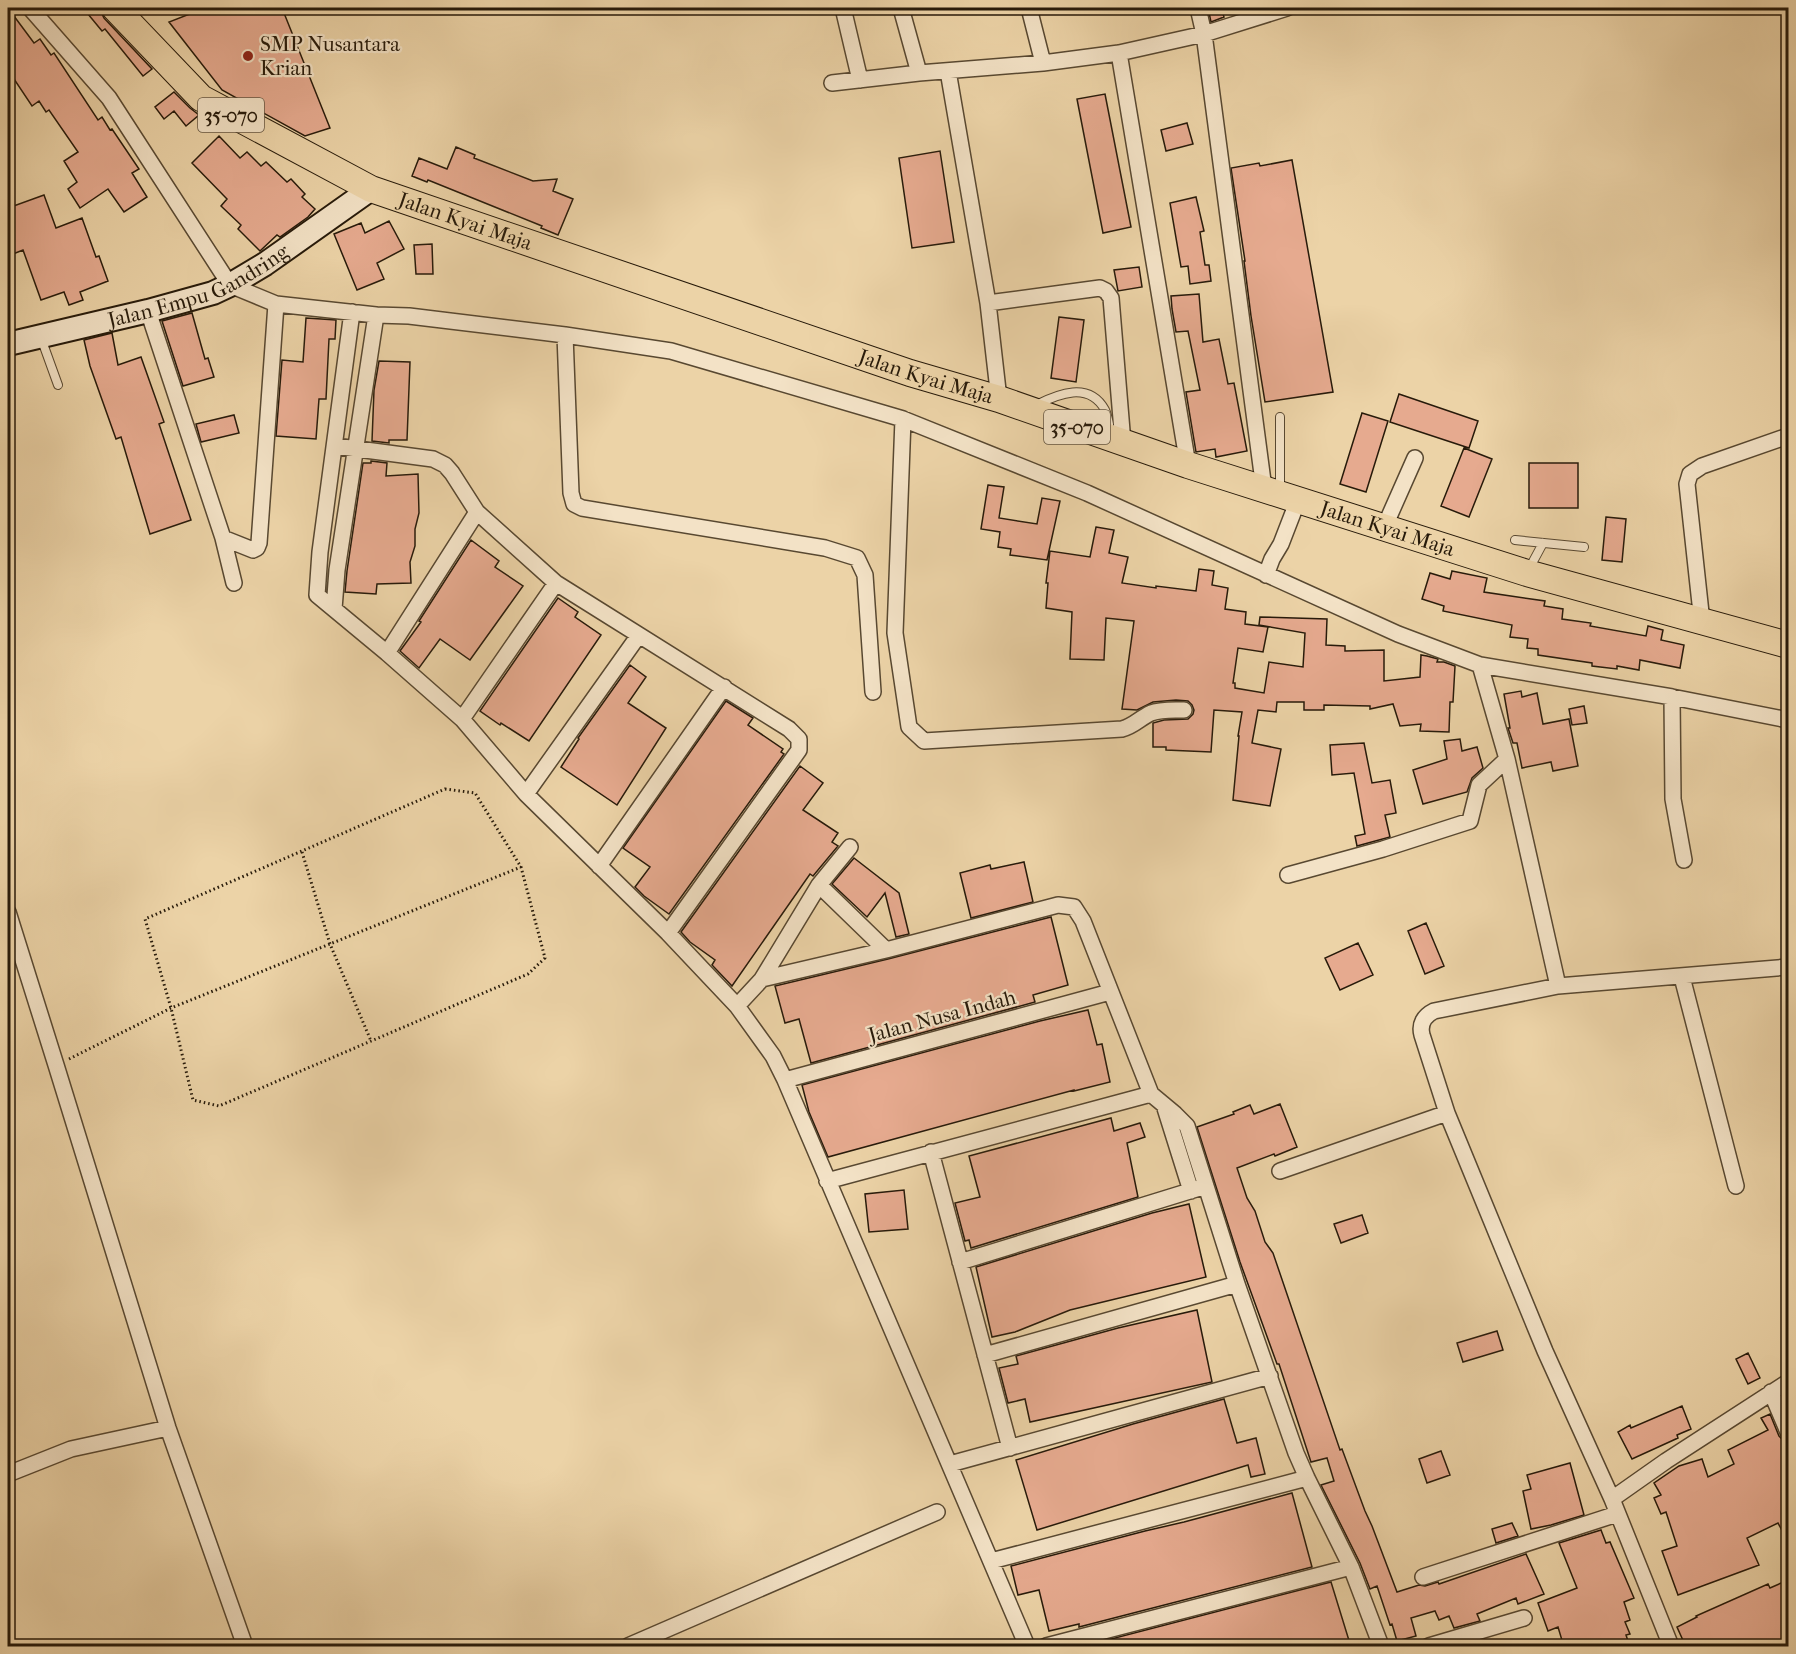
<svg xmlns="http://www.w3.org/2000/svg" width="1796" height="1654" viewBox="0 0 1796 1654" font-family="'IM FELL French Canon',serif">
<rect width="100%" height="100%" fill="#ecd3a7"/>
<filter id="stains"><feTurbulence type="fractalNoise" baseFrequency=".00333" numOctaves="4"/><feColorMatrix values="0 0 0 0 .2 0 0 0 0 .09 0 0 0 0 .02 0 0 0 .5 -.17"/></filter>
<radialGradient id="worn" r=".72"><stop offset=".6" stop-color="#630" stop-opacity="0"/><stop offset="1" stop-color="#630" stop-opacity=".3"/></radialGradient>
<path fill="#e6aa8f" stroke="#271a0a" stroke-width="1.5" d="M8 8 34 43 40 39 51 55 54 53 98 120 102 117 110 130 112 129 139 169 132 173 147 197 124 212 108 189 80 208 68 189 77 182 64 161 78 152 49 110 46 112 39 101 32 106 8 70Z
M83 8H100L101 12 104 18 152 69 143 76 105 29 102 31Z
M205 8H282L330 128 305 136 222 90 169 22Z
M1208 8H1221L1224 17 1211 22Z
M174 92 190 108 199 115 186 126 174 111 164 119 155 107Z
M1105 94 1131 227 1103 233 1077 99Z
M1187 123 1193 144 1166 151 1161 130Z
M219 136 240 158 247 152 261 166 266 162 287 182 291 179 305 194 302 197 315 209 308 217 280 237 277 235 260 251 238 229 241 225 221 206 227 199 192 163Z
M456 147 475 155 474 158 533 181 557 179 553 191 573 199 558 235 541 228 542 226 428 180 427 182 412 176 419 158 447 169Z
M940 151 954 242 912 248 899 158Z
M1292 160 1333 392 1265 402 1251 316 1244 261H1245L1231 168 1259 163 1260 166Z
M44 195 56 228 82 218 96 257 99 256 108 281 80 292 83 300 69 305 64 292 41 300 23 250 8 256V208Z
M1196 197 1204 231 1200 232 1205 265H1209L1211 281 1190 284 1188 266 1181 267 1170 203Z
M389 221 404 249 377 263 384 279 357 290 334 234 361 223 365 233Z
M432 244 433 274H416L414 245Z
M1139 267 1142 287 1118 291 1114 270Z
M1199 294 1203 342 1219 339 1228 384 1234 383 1247 451 1216 457 1215 449 1196 452 1186 392 1200 390 1188 331 1176 332 1172 309 1171 296Z
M192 313 205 359 208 358 214 377 183 386 162 321Z
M1059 317 1084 320 1076 382 1051 378Z
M306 318 336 320 335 339H329L326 399H319L316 439 276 436 282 360 303 362Z
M112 333 118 365 141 357 164 422 159 424 191 520 150 534 121 437 116 439 90 366 84 340Z
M379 361 410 362 407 440H389V443L372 441 374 390Z
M1399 394 1478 421 1469 448 1390 422Z
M1362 413 1388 421 1366 492 1340 484Z
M234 415 239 433 201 442 196 424Z
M1464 448 1492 459 1469 517 1441 506Z
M371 461 387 463 386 476 418 474 419 513 415 529V546L410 562 411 583 377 584 376 594 345 592 347 571 363 463H371Z
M1529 463H1578V508H1529Z
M988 485 1004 487 999 518 1037 524 1042 498 1060 501 1047 560 1010 555 1011 549 998 547 1000 532 981 529Z
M1606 517 1626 519 1622 562 1602 560Z
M1096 527 1114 530 1109 553 1128 557 1122 583 1156 588V586L1196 591 1199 569 1214 571 1212 585 1228 588 1225 609 1246 612 1245 624 1268 627 1263 652 1238 648 1233 683H1235V688L1264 693 1269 662 1303 667 1305 633 1259 625 1260 617 1327 619 1326 645 1345 646V651L1384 650V681L1420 677 1421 655 1427 656 1438 659 1437 662H1444L1455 666 1453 702H1450L1449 732 1420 731 1421 724 1400 726 1393 704 1370 709V706L1324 705V710H1304V702H1277L1276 712 1258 710 1252 743 1281 749 1270 806 1233 800 1239 736H1238L1242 712 1214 710 1211 752 1166 750V747H1153V723L1164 720 1188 719 1193 714 1194 710 1192 705 1188 701 1176 700 1153 702 1137 710 1122 709 1134 621 1106 618 1104 660 1070 659 1072 612 1046 608 1048 583H1046L1050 551 1090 557Z
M471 540 499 561 495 567 523 586 470 660 440 639 419 668 400 651 421 622 419 621Z
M1452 571 1487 578 1484 592 1545 601 1544 606 1563 609 1562 619 1591 623 1590 626 1646 636 1648 626 1663 630 1661 640 1684 645 1680 668 1640 660 1639 670 1617 666V669L1592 666V663L1538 655V649L1527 648 1528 639 1510 637 1512 625 1443 611 1444 606 1422 599 1430 573 1450 579Z
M558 598 578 612 575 617 601 635 529 741 501 723 500 725 480 711Z
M630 665 646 677 628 703 666 728 617 805 561 767 579 739 578 738Z
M1521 691 1522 697 1537 693 1543 724 1569 719 1578 766 1553 771 1551 762 1522 768 1517 743H1513L1508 728H1510L1504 694Z
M726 701 753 718 748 725 783 749 781 752 784 754 669 914 644 896 635 887 650 867 623 848Z
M1584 706 1587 723 1572 725 1569 709Z
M1460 739 1462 751 1477 747 1483 768 1472 778 1467 792 1423 804 1413 770 1447 759 1444 741Z
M1364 743 1372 783 1390 780 1396 813 1385 815 1390 837 1357 846 1355 836 1365 834 1354 773 1332 775 1330 745Z
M800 766 823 783 803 810 838 833 832 842 838 846 813 876 810 874 732 986 712 965 715 960 690 942 681 932Z
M854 858 899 893 909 934 896 937 885 893 867 917 832 884Z
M1024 862 1033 902 971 918 960 873 990 865 991 869Z
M1051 917 1068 985 1033 995 1035 1002 811 1063 799 1019 785 1023 775 986 888 959Z
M1426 923 1444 966 1425 974 1408 931Z
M1358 943 1373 975 1340 990 1325 958Z
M1088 1010 1097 1045 1102 1044 1110 1082 1074 1091V1090L828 1157 809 1112 802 1085 1040 1021Z
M1280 1104 1297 1147 1275 1156 1274 1154 1237 1168 1247 1198 1255 1211 1265 1242 1273 1253 1340 1450 1342 1449 1365 1511 1372 1526 1397 1592 1419 1585 1425 1586 1438 1582 1439 1584 1526 1554 1544 1594 1518 1604 1516 1598 1477 1614 1480 1621 1454 1628 1449 1616 1439 1620 1435 1611 1411 1618 1416 1636 1397 1641 1392 1624 1390 1625 1377 1586 1370 1589 1360 1563 1321 1485 1334 1481 1327 1458 1311 1462 1279 1364H1277L1240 1262 1197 1127 1234 1114 1233 1112 1250 1105 1254 1114Z
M1111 1118 1114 1131 1140 1123 1145 1137 1127 1143 1138 1197 971 1248 969 1240 965 1241 955 1203 980 1197 969 1156Z
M904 1190 908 1229 869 1232 865 1194Z
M1189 1204 1206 1277 1070 1310 1015 1332 992 1337 976 1267 1152 1213Z
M1362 1215 1368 1233 1341 1243 1334 1224Z
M1197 1310 1212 1382 1030 1422 1025 1399 1008 1403 999 1368 1018 1364 1016 1356 1118 1328Z
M1497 1331 1503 1350 1463 1362 1457 1343Z
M1748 1353 1760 1378 1748 1384 1736 1359Z
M1224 1399 1237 1443 1256 1438 1265 1474 1251 1477 1248 1465 1037 1530 1016 1460 1133 1424Z
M1682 1406 1691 1429 1677 1435 1678 1438 1632 1459 1618 1432 1630 1425 1631 1428Z
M1770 1414 1779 1436 1783 1440 1788 1442V1542L1778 1523 1747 1538 1759 1565 1678 1595 1662 1551 1677 1546 1666 1512 1661 1514 1654 1498 1661 1495 1654 1483 1679 1466 1702 1459 1708 1477 1734 1464 1728 1450 1768 1430 1761 1418Z
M1441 1451 1450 1475 1427 1483 1419 1459Z
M1570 1463 1584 1515 1551 1525 1531 1529 1523 1491 1531 1489 1527 1475Z
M1292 1493 1312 1567 1079 1627V1624L1049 1631 1039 1590 1018 1595 1011 1566 1145 1531 1184 1522Z
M1512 1523 1518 1536 1496 1543 1492 1529Z
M1601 1530 1606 1543 1610 1542 1634 1598 1624 1602 1630 1620 1625 1622 1630 1634 1626 1635 1630 1647H1564L1558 1627 1548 1631 1538 1603 1577 1588 1559 1543Z
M1788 1580V1637L1769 1647H1686L1677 1627 1697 1617 1696 1616 1768 1584 1770 1588Z
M1331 1582 1351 1647H1084V1646Z"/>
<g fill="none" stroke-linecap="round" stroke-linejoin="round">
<g stroke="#584831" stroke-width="10">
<path id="lane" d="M41 338 58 385
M1036 405C1058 394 1089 381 1105 410 1108 416 1109 426 1111 433
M1280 417V489
M1515 540 1584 547
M1529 569 1543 543"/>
</g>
<g stroke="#584831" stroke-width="18">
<path id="street" d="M30 8 109 98 230 285 276 304 376 315 409 316 565 335 671 351 903 419 1087 493 1398 634 1480 665 1672 697 1788 720
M843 8 860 80
M901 8 919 73
M1029 8 1043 63
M1198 8 1204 34 1264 489
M1119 53 1188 465
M948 71 988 303 999 399
M832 83 919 73 1043 63 1119 53 1204 34 1287 8
M988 303 1100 288 1106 291 1111 298 1123 443
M148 311 223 538 234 583
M352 312 320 552 317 595 387 653 462 719 526 794 668 933 737 1006 773 1056 785 1080 1027 1646
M565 335 571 493 574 504 582 508 825 548 857 558 865 575 873 692
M903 419 895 633 909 727 924 741 1122 729C1134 726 1140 718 1151 713 1161 709 1174 710 1184 710
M335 446 433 459 445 465 452 473 477 512 556 583 789 729 799 739V750L668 933
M1384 528 1415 458
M223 538 253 550 257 548 259 543 276 304
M1266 575 1272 559 1281 544 1298 500
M334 609 337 570 376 315
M1702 622 1687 484 1690 474 1702 466 1788 436
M387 653 477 512
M1480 665 1507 759 1558 986
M1672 697 1673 799 1684 860
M462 719 556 583
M526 794 639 635
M599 866 724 687
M1288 875 1383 849 1470 821 1479 785 1507 759
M819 885 886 950
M8 912 56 1065 168 1428 245 1646
M1682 977 1736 1186
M762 979 886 950 1058 905 1074 907 1083 921 1151 1094 1175 1114 1187 1126 1237 1284 1296 1453 1307 1478 1351 1567 1381 1646
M737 1006 762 979 819 885 850 847
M785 1080 1110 992
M1164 1105 1191 1191
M931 1152 1010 1448
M1280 1171 1447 1113
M827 1181 1151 1094
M960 1262 1206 1186
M985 1355 1237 1284
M1771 1392 1788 1432
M950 1464 1270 1376
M8 1474 71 1449 168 1428
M1612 1499 1666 1461 1788 1382
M991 1561 1307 1478
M1423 1577 1617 1514
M628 1646 937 1512
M1046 1646 1351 1567
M1429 1646 1524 1618
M1671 1646 1612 1499 1545 1351 1447 1113 1422 1035C1419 1024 1424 1016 1434 1011L1558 986 1788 967"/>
</g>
<g stroke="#271a0a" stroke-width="26">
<g id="secondary">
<path id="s1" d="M8 344 148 311 213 293 230 285 265 264 371 189"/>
</g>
</g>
<g stroke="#271a0a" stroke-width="28">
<g id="primary">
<path id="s2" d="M115 8 201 98 371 189 910 373 999 399 1188 465 1527 573 1788 645"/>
</g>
</g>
<path stroke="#271a0a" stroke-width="3" stroke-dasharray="1.5 3" stroke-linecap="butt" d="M445 789 475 793 521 867 545 958 528 974 219 1106 193 1100 171 1008 145 919Z
M302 852 330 944 371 1041
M69 1059 171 1008 521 867"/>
<use href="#lane" stroke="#f3e2c6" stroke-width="8"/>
<use href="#street" stroke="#f3e2c6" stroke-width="15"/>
<use href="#secondary" stroke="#f3e2c6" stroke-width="22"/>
<use href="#primary" stroke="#ecd3a7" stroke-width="26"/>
</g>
<circle fill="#8f2418" stroke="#f3e2c6" stroke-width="2" cx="248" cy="56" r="6"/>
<g text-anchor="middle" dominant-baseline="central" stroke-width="4.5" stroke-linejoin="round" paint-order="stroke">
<g fill="#f3e2c6" stroke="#645642" stroke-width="1.5">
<rect x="198" y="98" width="66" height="34" rx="4.5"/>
<rect x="1044" y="410" width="66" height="34" rx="4.5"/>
</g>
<g font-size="20" font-weight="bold" fill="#271a0a">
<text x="231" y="115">35-070</text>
<text x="1077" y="427">35-070</text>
</g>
<g font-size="21" fill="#271a0a" stroke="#f3e2c6" text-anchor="start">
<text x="260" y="44">SMP Nusantara<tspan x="260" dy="24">Krian</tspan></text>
</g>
<g font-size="21" fill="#271a0a" stroke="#f3e2c6">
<text stroke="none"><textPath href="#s2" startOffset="417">Jalan Kyai Maja</textPath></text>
<text stroke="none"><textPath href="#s1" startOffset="200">Jalan Empu Gandring</textPath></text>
<text stroke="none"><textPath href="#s2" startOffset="903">Jalan Kyai Maja</textPath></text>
<text stroke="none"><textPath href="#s2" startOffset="1389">Jalan Kyai Maja</textPath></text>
<text transform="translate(942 1016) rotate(-15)">Jalan Nusa Indah</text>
</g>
</g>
<rect width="1796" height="1654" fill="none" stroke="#ecd3a7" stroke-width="30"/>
<rect x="9" y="9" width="1778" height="1636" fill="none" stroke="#271a0a" stroke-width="3"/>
<rect x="15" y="15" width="1766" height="1624" fill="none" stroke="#271a0a" stroke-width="1.5"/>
<rect width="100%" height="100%" filter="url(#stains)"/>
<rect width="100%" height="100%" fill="url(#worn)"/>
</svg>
